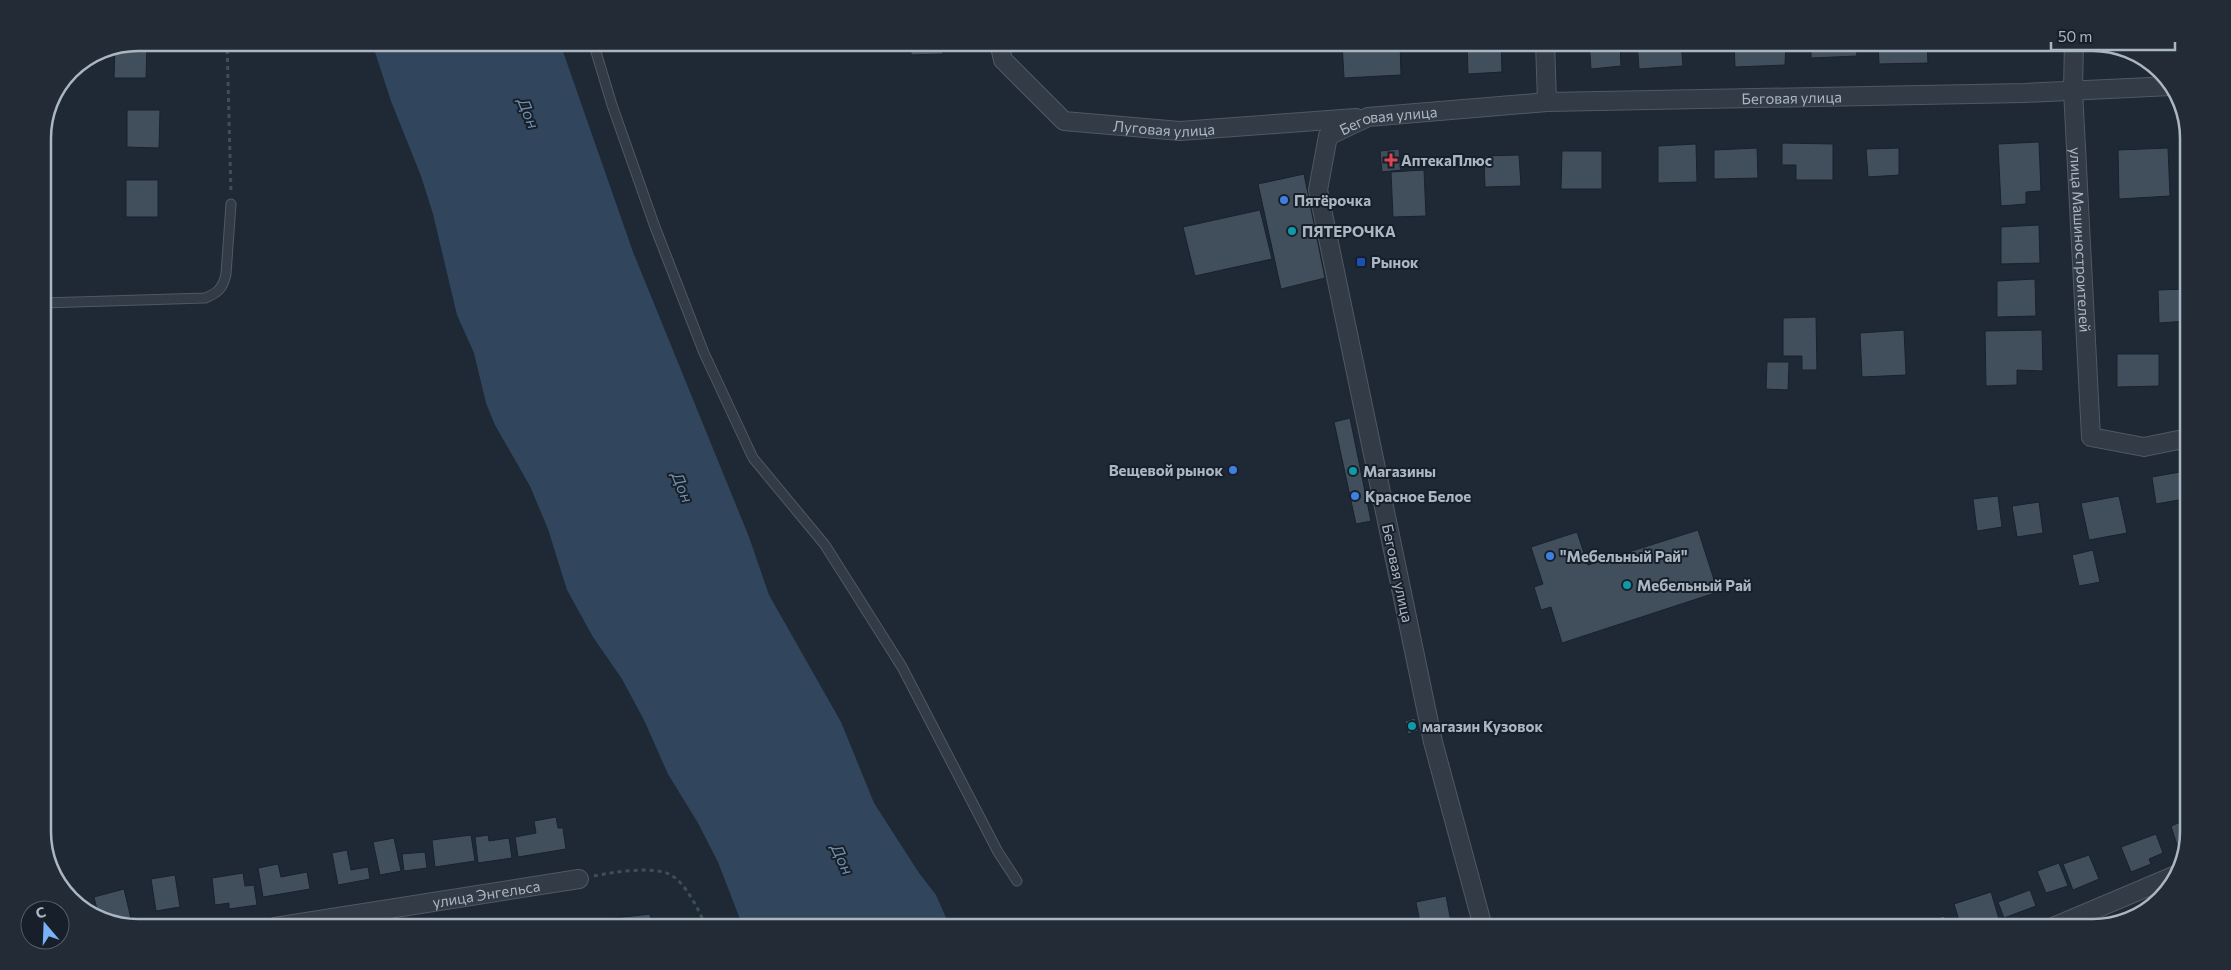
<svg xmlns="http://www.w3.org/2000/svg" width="2231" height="970" viewBox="0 0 2231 970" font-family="Commissioner,sans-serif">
<rect width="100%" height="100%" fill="#1e2935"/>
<path fill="#31465d" d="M372 43H560L633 252 749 537 769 595 841 722 874 803 919 873 936 895 950 927H743L718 862 698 823 668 774 644 720 622 679 593 637 567 590 548 529 530 486 495 425 486 403 474 353 457 315 433 214 421 176 391 101Z"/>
<path fill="#414f5d" stroke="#19222c" d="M138 42H147L146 78H114L115 47Z
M911 42H943V54L911 55Z
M1342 42H1400L1401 75 1344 78Z
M1501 42 1502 72 1468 74 1467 43Z
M1589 42H1620L1621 66 1591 69Z
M1637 42H1681L1683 66 1639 69Z
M1734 42H1786L1785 65 1735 67Z
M1811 42H1856L1857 56 1811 58Z
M1878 42H1927L1928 63 1879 64Z
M127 110H160L159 148 127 147Z
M2039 142 2041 191 2026 192V204L2001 206 1998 144Z
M1782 143 1833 144V180H1796V165H1782Z
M1696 144 1697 182 1658 183V146Z
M1757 148 1758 178 1714 179V150Z
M1899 148V175L1868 177 1866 149Z
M2168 148 2170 196 2119 199 2118 150Z
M1399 149 1401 170 1382 172 1380 151Z
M1562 151H1602V189H1561Z
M1519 155 1521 186 1485 187 1484 156Z
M1424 170 1426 216 1393 217 1391 172Z
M1304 174 1325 278 1281 289 1258 184Z
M126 180H158V217H126Z
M1260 210 1272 259 1195 276 1183 227Z
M2039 225 2040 263 2001 264V227Z
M2035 279 2036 316 1997 317V281Z
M2188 289V321L2159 323 2158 290Z
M1816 317 1817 370H1802V356H1783V318Z
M1904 330 1906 375 1862 377 1860 333Z
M2042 330 2043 371 2017 370V385L1986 386 1985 331Z
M2117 354H2159V386L2117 387Z
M1767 362H1789L1788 390 1766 389Z
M1350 418 1371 521 1356 524 1334 422Z
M2180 472 2184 499 2156 504 2152 477Z
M1998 496 2002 527 1977 531 1973 499Z
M2119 496 2127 533 2089 540 2081 503Z
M2039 502 2043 533 2017 537 2012 506Z
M1698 530 1718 592 1562 643 1551 607 1541 610 1534 587 1543 584 1531 547 1577 532 1588 565Z
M2093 550 2100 582 2079 586 2072 555Z
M1415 718 1418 731 1408 734 1405 721Z
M556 817 558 828H563L566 849 518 857 515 837 536 833 534 821Z
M2188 819 2187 842 2177 845 2171 826Z
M2156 834 2163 853 2149 859 2151 864 2131 872 2121 847Z
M471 835 475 861 435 867 432 840Z
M488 835 489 841 509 838 512 858 478 863 475 837Z
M394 838 401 871 380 875 373 842Z
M347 850 351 870 368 867 370 879 338 885 332 853Z
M425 852 427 868 404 871 402 854Z
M2089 855 2099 879 2073 890 2063 864Z
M2059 863 2068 886 2046 893 2037 871Z
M278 864 281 877 307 872 310 889 263 897 258 868Z
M243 873 245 886 254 885 257 905 229 909V903L215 905 212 878Z
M175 875 180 907 156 911 151 879Z
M124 889 132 923 125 925 99 918 94 897Z
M2030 890 2036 906 2004 918 1998 902Z
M1991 892 1999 919 1972 927H1961L1954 904Z
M1446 896 1452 927H1421L1416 902Z
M650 914 652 927H616L615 918Z
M1944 916 1948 927H1919L1918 924Z
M614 918 615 927H596L595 921Z"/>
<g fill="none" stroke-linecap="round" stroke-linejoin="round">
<g stroke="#4f5964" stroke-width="11">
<path id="lane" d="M593 42 612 105 655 227 704 353 753 458 825 545 902 667 998 852 1017 881
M43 303 205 298C218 293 223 288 226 274L231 204"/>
</g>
<g stroke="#4f5964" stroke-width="20">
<g id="street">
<path id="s1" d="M999 42 1003 60 1064 121 1180 131 1356 118"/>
<path d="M1545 42 1547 102"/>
<path id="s2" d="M2074 42 2073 90 2091 437 2144 447 2188 438"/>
<path id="s3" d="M275 927 579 879"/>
<path id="s4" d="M1483 927 1433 742 1318 190 1328 136 1368 117 1547 102 2024 93 2171 86"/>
<path d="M2053 927 2176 875"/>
</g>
</g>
<path stroke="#3b5151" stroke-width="3" stroke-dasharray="4 4" stroke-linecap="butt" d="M227 42 231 194
M594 876C613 872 651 866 669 874 685 881 700 912 706 927"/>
<use href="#lane" stroke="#323b46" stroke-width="9"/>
<use href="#street" stroke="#323b46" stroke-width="18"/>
</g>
<path fill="#e0444e" stroke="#17202a" stroke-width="2" d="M1388.5 152.5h5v5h5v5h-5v5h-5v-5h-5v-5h5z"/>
<g fill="#3f7fe0" stroke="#17202a" stroke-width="2">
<circle cx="1284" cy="200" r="5"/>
<circle cx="1233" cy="470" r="5"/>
<circle cx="1355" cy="496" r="5"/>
<circle cx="1550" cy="556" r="5"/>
</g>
<g fill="#0f9aa8" stroke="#17202a" stroke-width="2">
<circle cx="1292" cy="231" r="5"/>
<circle cx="1353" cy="471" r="5"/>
<circle cx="1627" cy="585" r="5"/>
<circle cx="1412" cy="726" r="5"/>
</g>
<rect fill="#1a4fb4" stroke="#17202a" stroke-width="2" x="1356" y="257" width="10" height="10" rx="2.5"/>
<g text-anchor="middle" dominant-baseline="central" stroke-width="4" stroke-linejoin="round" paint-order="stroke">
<g font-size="15" fill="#abb6c3" stroke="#17202a">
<text stroke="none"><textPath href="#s4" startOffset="1279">Беговая улица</textPath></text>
<text stroke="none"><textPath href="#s4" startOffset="874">Беговая улица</textPath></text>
<text stroke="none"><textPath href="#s1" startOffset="205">Луговая улица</textPath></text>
<text stroke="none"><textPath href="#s2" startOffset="198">улица Машиностроителей</textPath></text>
<text transform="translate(1398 573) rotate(78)">Беговая улица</text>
<text stroke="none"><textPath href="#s3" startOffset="214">улица Энгельса</textPath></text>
</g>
<g font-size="15" font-weight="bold" fill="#abb6c3" stroke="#17202a" text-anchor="start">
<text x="1401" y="160">АптекаПлюс</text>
<text x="1294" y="200">Пятёрочка</text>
<text x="1302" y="231">ПЯТЕРОЧКА</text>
<text x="1371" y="262">Рынок</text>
<text x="1223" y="470" text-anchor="end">Вещевой рынок</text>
<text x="1363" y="471">Магазины</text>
<text x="1365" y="496">Красное Белое</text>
<text x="1560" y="556">"Мебельный Рай"</text>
<text x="1637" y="585">Мебельный Рай</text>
<text x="1422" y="726">магазин Кузовок</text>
</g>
<g font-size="16" font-style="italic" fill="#738ead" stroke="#17202a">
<text transform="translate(529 113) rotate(68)">Дон</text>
<text transform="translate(683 487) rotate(68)">Дон</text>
<text transform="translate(843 859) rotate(65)">Дон</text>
</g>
</g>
<path d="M0 0H2231V970H0ZM138 51H2093A87 87 0 0 1 2180 138V832A87 87 0 0 1 2093 919H138A87 87 0 0 1 51 832V138A87 87 0 0 1 138 51Z" fill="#232c36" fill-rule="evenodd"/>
<path fill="none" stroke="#abb6c3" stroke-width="2.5" d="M138 51H2093A87 87 0 0 1 2180 138V832A87 87 0 0 1 2093 919H138A87 87 0 0 1 51 832V138A87 87 0 0 1 138 51Z"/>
<g transform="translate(45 925) rotate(341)"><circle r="24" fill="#17202a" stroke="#525c67"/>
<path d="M0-4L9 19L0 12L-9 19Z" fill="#7ab2f9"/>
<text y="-8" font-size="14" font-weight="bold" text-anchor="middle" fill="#abb6c3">С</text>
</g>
<path d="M2051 42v8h124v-8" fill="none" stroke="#abb6c3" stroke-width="2.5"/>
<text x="2058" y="42" font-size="15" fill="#abb6c3" stroke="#17202a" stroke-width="4" paint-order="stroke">50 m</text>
</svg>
